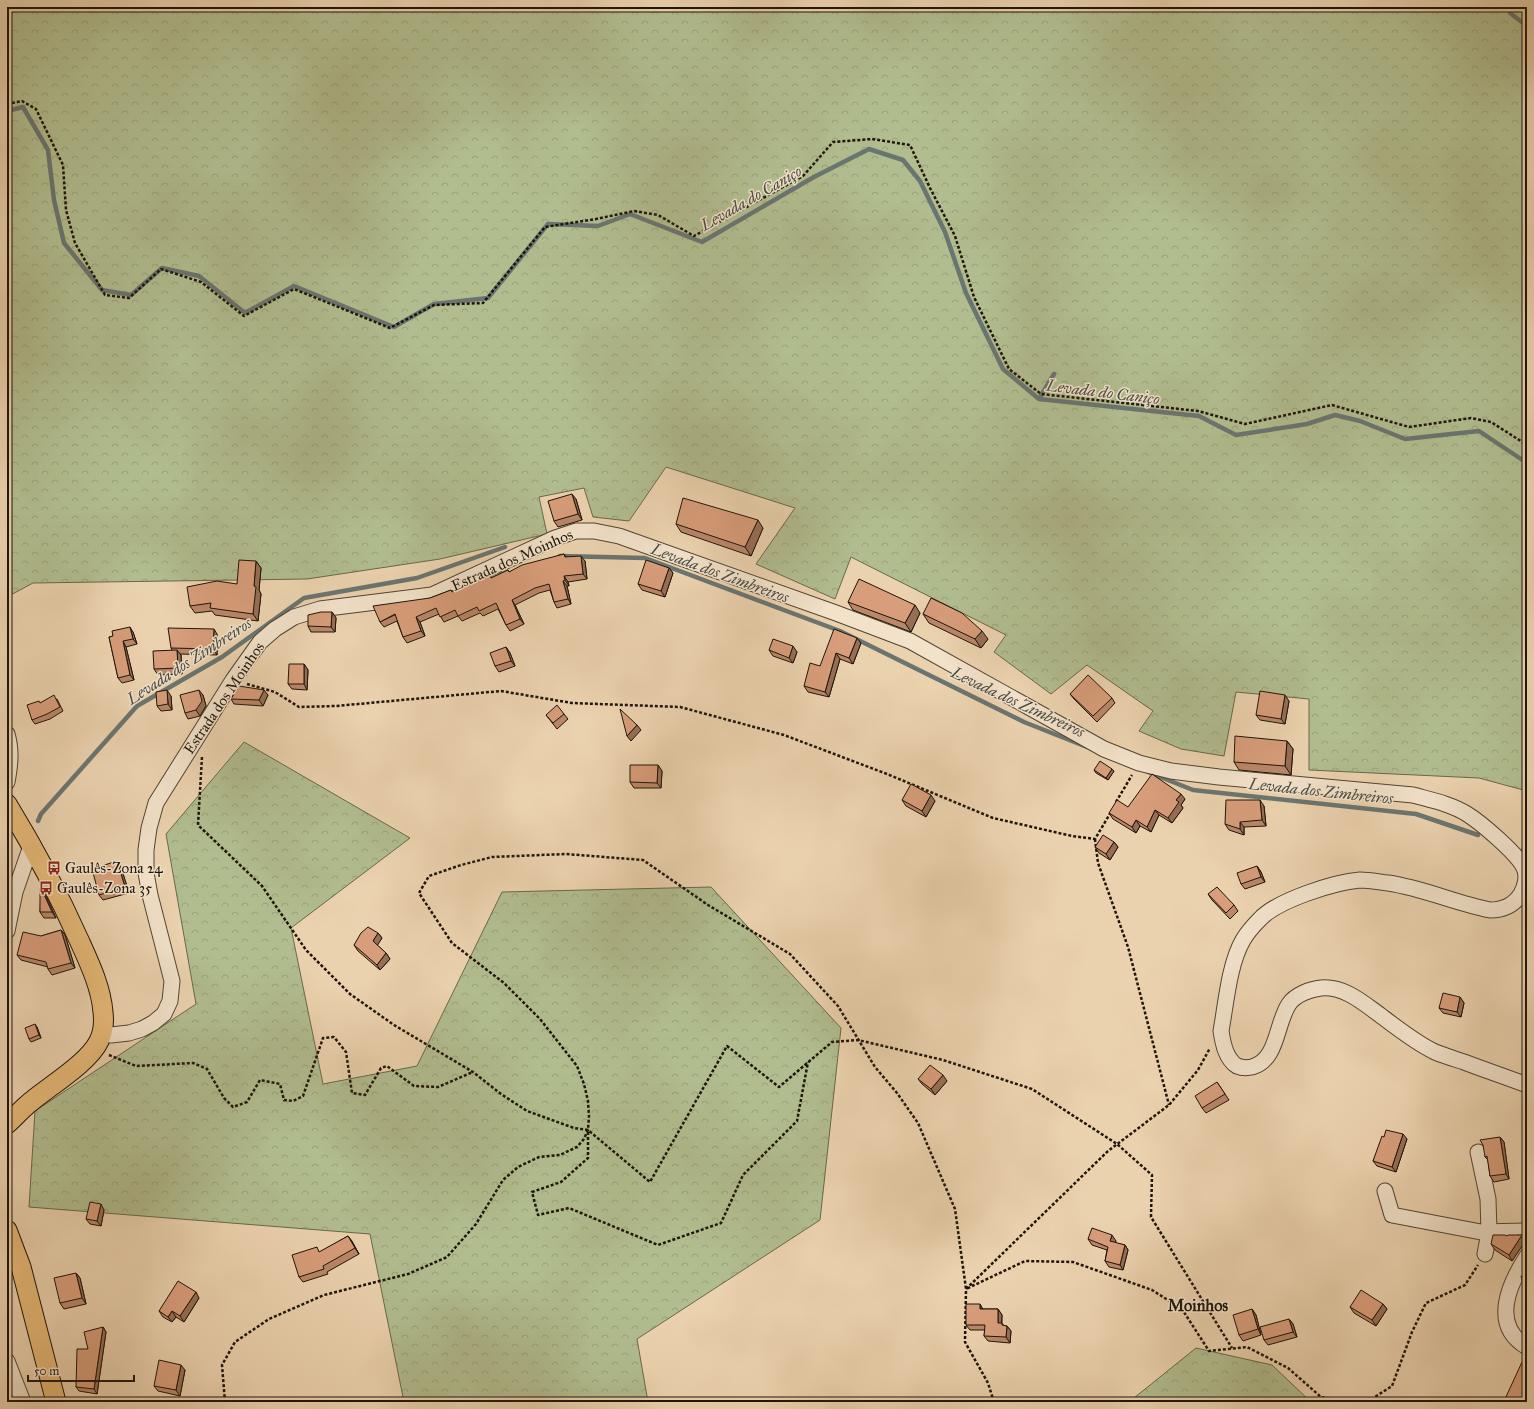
<svg xmlns="http://www.w3.org/2000/svg" width="1534" height="1409" viewBox="0 0 1534 1409" font-family="'IM FELL Great Primer',serif">
<defs>
<pattern id="forest-crowns" width="20" height="18" patternUnits="userSpaceOnUse"><rect width="20" height="18" fill="#b1bd8f"/><path d="M2 6a3 3 0 1 1 6 0M12 15a3 3 0 1 1 6 0" fill="none" stroke="#98a27a"/></pattern>
</defs>
<rect width="100%" height="100%" fill="#ebd2ae"/>
<filter id="stains"><feTurbulence type="fractalNoise" baseFrequency=".005" numOctaves="4"/><feColorMatrix values="0 0 0 0 .2 0 0 0 0 .09 0 0 0 0 .02 0 0 0 .5 -.17"/></filter>
<radialGradient id="worn" r=".72"><stop offset=".6" stop-color="#630" stop-opacity="0"/><stop offset="1" stop-color="#630" stop-opacity=".3"/></radialGradient>
<path fill="url(#forest-crowns)" stroke="#68684c" d="M7 7H1527V791L1479 778 1309 770V699L1236 692 1224 756 1181 749 1139 731 1153 711 1087 665 1051 694 994 652 1006 635 851 557 835 599 756 564 795 508 666 467 629 521 593 517 584 488 539 497 547 534 440 559 307 579 33 583 7 597Z
M244 742 410 838 291 928 323 1084 417 1066 502 892 711 887 841 1028 820 1220 637 1339 648 1402H404L370 1234 29 1207 35 1111 196 1004 166 834Z
M1196 1348 1272 1365 1311 1402H1129Z"/>
<g fill="none" stroke-linecap="round" stroke-linejoin="round">
<path stroke="#6a7571" stroke-width="4.5" d="M1509 7 1510 13 1527 26
M7 111 23 107 48 150 54 200 64 243 102 290 131 295 162 268 199 276 245 313 294 286 394 327 434 304 488 298 548 224 598 226 630 214 702 242 814 177 869 149 903 160 920 181 945 232 966 293 1003 369 1039 399 1199 416 1236 435 1307 424 1335 415 1360 421 1405 439 1479 431 1527 463
M1039 399 1054 374
M560 556 645 558 840 631 1024 722 1087 747
M1148 772 1193 790 1416 814 1478 835
M38 821 41 814 137 706 222 657 304 598 417 578 505 547
M1523 850 1527 851
M7 889 14 875
M7 1388 13 1402"/>
<g stroke="#514433" stroke-width="17">
<path id="minor" d="M7 734C12 751 10 766 7 782
M7 931 15 892 32 843
M102 1034 111 1035 129 1033 142 1029 153 1023 164 1014 170 1001 172 981 150 895 146 873V850L149 828 156 803 233 680 260 642 275 629 294 617 320 609 432 595 555 538 576 531H594L619 536 836 613 910 641 1104 749 1139 763 1171 771 1219 777 1413 795C1431 800 1451 804 1467 814 1480 822 1518 854 1524 868 1528 876 1525 887 1521 894 1514 905 1503 910 1490 910 1455 903 1423 888 1388 883 1379 882 1369 880 1360 880 1335 882 1278 900 1260 919 1254 925 1247 933 1243 940 1229 964 1226 1004 1221 1031 1223 1044 1226 1059 1237 1066 1242 1068 1247 1068 1252 1067 1278 1060 1276 1023 1289 1004 1295 995 1310 989 1321 988 1344 986 1362 1002 1380 1015 1397 1028 1416 1043 1435 1052 1445 1056 1455 1059 1464 1062 1485 1070 1506 1077 1527 1085
M1478 1152 1488 1199 1489 1232 1485 1254
M1385 1191 1392 1215 1481 1232 1527 1231
M1527 1256C1509 1284 1490 1325 1527 1347
M7 1361 23 1402"/>
</g>
<g stroke="#1e140a" stroke-width="21">
<path id="major" d="M7 804C34 848 58 893 79 940 89 962 101 987 103 1012 104 1021 103 1033 99 1041 88 1064 46 1088 27 1105 20 1111 14 1118 7 1124
M7 1230 21 1267 56 1402"/>
</g>
<path stroke="#1e140a" stroke-width="2.5" stroke-dasharray="3 2" stroke-linecap="butt" d="M7 104 22 101 36 109 63 165 66 210 75 243 105 295 129 298 161 269 201 282 244 316 294 289 390 328 434 305 483 303 545 227 596 219 634 211 658 215 694 236 803 176 833 142 872 139 910 145 930 188 955 236 974 297 1009 369 1041 394 1198 411 1245 424 1332 405 1409 427 1471 418 1491 422 1527 445
M247 684 275 692 299 707 336 706 501 691 572 703 680 707 784 735 887 774 993 818 1072 836 1095 839 1111 812
M202 757 198 825 262 886 306 950 350 994 394 1025 473 1072 501 1094 527 1111 574 1128 588 1130 650 1182 727 1046 779 1087 832 1042 858 1040 943 1060 1032 1089 1117 1144 1152 1175 1151 1217 1232 1348
M1116 802 1132 775
M1095 839 1098 863 1128 947 1169 1105
M109 1055 136 1066 193 1063 207 1069 224 1098 233 1107 247 1102 260 1080 280 1084 284 1100 293 1101 303 1096 323 1038 334 1037 346 1052 352 1093 365 1095 381 1068 387 1066 414 1086 438 1087 473 1072
M588 1132V1158L561 1182 532 1192 538 1215 569 1208 658 1245 721 1223 743 1175 797 1121 808 1062
M1321 1397 1324 1402
M225 1402 222 1365 235 1342 269 1319 324 1295 408 1274 447 1257 476 1224 503 1180 518 1167 539 1157 560 1155 577 1147 584 1139 588 1130 589 1116 588 1101 584 1084 577 1066 540 1019 504 983 452 943 419 893 429 876 461 865 492 857 566 854 643 860 708 905 790 954 838 1006 875 1067 897 1093 918 1123 955 1209 966 1289 1025 1261 1073 1262 1152 1290 1182 1309 1209 1351 1247 1347 1288 1368 1321 1397 1350 1402
M994 1402 988 1383 965 1342 966 1289 1108 1151 1169 1105 1198 1070 1210 1048
M1367 1402 1392 1386 1412 1332 1426 1303 1465 1285 1478 1265"/>
<use href="#minor" stroke="#f2e2ca" stroke-width="15"/>
<use href="#major" stroke="#e6b977" stroke-width="19"/>
</g>
<path fill="#ba8769" stroke="#1e140a" d="M576 499 582 520 558 527 554 521Z
M676 524 763 528 751 556 681 532Z
M564 554 566 557 585 561 587 579 568 582 569 586H567L571 604 557 608 554 602 550 590 539 593 515 605 524 624 510 631 506 625 498 609 483 616 480 613 462 621 458 616 444 622 439 614 420 622 425 636 407 643 403 637 397 621 384 627 380 622 430 598 451 590 452 591 491 578 508 570 509 572Z
M256 561 261 568 259 590 261 594 258 621 215 615 212 611 195 613 190 606 237 584Z
M669 568 673 573 665 597 642 590 638 584Z
M848 602 920 613 911 632 853 610Z
M332 612 336 618 335 632H311L308 626Z
M923 614 988 639 981 648 929 623Z
M133 632 137 644 126 647 134 680 122 683 118 678 109 637Z
M217 634V655L180 654 181 655 182 674 158 675 154 669 172 650 171 648Z
M857 638 861 643 853 664 840 659 829 697 808 692 804 686 820 666Z
M506 647 510 653 515 666 499 672 495 666Z
M769 650 797 652 793 663 773 656Z
M304 664 308 670 307 690 292 689 288 684Z
M1070 694 1112 698 1115 703 1097 722 1074 699Z
M203 695 206 706 200 716 188 719 185 713Z
M268 695 263 706 234 704 231 699Z
M171 696 172 710 161 711 157 706Z
M57 699 63 711 50 719 35 724 32 720 41 703Z
M1289 701 1285 724 1260 720 1256 715Z
M564 714 568 719 557 729 546 715Z
M1287 741 1293 749 1291 775 1239 770 1234 762Z
M658 765 662 771 661 788H634L630 782Z
M1094 770 1114 771 1108 780 1096 773Z
M1185 799 1181 805 1183 808 1172 823 1159 815 1151 832 1140 826 1136 833 1113 819 1109 813 1128 807Z
M902 800 935 801 926 817 906 806Z
M1264 806 1266 826 1244 827V835L1229 830 1225 824Z
M1114 842 1118 847 1110 860 1099 853 1095 847Z
M1257 866 1261 872 1265 882 1245 889 1241 884Z
M121 867 129 893 103 900 99 895Z
M41 888 45 894 56 918H44L40 912Z
M1208 894 1234 905 1238 911 1230 919 1212 900Z
M61 930 65 935 75 968 52 975 48 969V967L21 960 17 955 41 936Z
M378 933 382 938 377 945 386 953 390 959 380 970 358 951 354 945Z
M1460 997 1464 1003 1461 1017 1443 1013 1439 1008Z
M37 1027 41 1038 31 1042 29 1039Z
M918 1079 947 1081 935 1095 922 1084Z
M1217 1082 1229 1100 1206 1113 1202 1108Z
M1384 1137 1407 1139 1396 1172 1377 1166 1373 1161Z
M1500 1137 1504 1142 1509 1179 1494 1182 1490 1176 1488 1160 1485 1157Z
M104 1210 101 1226 90 1224 86 1219Z
M1522 1235 1526 1240 1512 1261 1495 1250 1491 1244 1507 1236Z
M348 1236 359 1254 327 1272 328 1274 303 1282 299 1277 320 1252Z
M1088 1239 1116 1241 1115 1243 1125 1245 1128 1250 1123 1270 1109 1267 1105 1261 1107 1250 1092 1245Z
M76 1273 80 1278 86 1304 64 1309 60 1303Z
M199 1298 184 1322 176 1317 172 1322 163 1317 159 1311Z
M1383 1304 1387 1309 1376 1326 1354 1313 1350 1307Z
M983 1309H998L1002 1315V1323L1004 1326H1007L1011 1331 1010 1343 988 1341 984 1336 985 1330H970L966 1325Z
M1252 1309 1256 1315 1261 1335 1243 1341 1239 1335Z
M1289 1319 1293 1324 1297 1337 1268 1345 1264 1340Z
M103 1327 106 1332 97 1394 79 1391 76 1387 88 1349Z
M185 1370 180 1396 158 1391 154 1386Z
M1505 1399 1527 1402H1508Z"/>
<path fill="#976e55" stroke="#1e140a" d="M572 494 576 499 582 520 578 514Z
M758 520 763 528 751 556 745 547Z
M581 556 585 561 587 579 583 574Z
M256 561 261 568 259 590 261 594 258 621 253 614 254 586Z
M669 568 673 573 665 597 661 591Z
M564 576 568 582 569 586 565 580Z
M563 581 567 586 571 604 568 599Z
M512 600 515 605 524 624 520 619Z
M915 605 920 613 911 632 905 623Z
M332 612 336 618 335 632 331 627Z
M416 617 420 622 425 636 421 631Z
M130 627 133 632 137 644 133 639Z
M214 629 217 634V655L213 649Z
M982 631 988 639 981 648 975 639Z
M857 638 861 643 853 664 849 658Z
M123 641 126 647 134 680 130 675Z
M793 646 797 652 793 663 789 658Z
M506 647 510 653 515 666 511 661Z
M177 650 181 655 182 674 178 668Z
M836 653 840 659 829 697 825 692Z
M304 664 308 670 307 690 304 684Z
M167 690 171 696 172 710 168 704Z
M199 690 203 695 206 706 200 716 196 710Z
M264 690 268 695 263 706 259 700Z
M1285 695 1289 701 1285 724 1281 719Z
M637 725 641 730 631 741 627 736Z
M1287 741 1293 749 1291 775 1285 766Z
M658 765 662 771 661 788 657 783Z
M1112 769 1114 771 1108 780 1106 778Z
M1181 794 1185 799 1181 805 1183 808 1172 823 1168 818 1176 800Z
M931 795 935 801 926 817 922 811Z
M1260 800 1264 806 1266 826 1262 820Z
M1155 810 1159 815 1151 832 1147 827Z
M1136 820 1140 826 1136 833 1132 827Z
M1240 822 1244 827V835L1240 829Z
M1114 842 1118 847 1110 860 1106 854Z
M117 861 121 867 129 893 125 887Z
M1257 866 1261 872 1265 882 1261 877Z
M41 888 45 894 56 918 52 912Z
M61 930 65 935 75 968 71 963Z
M378 933 382 938 377 946 373 941Z
M386 953 390 959 380 970 377 965Z
M1460 997 1464 1003 1461 1017 1457 1012Z
M35 1024 37 1027 41 1038 39 1035Z
M943 1075 947 1081 935 1095 931 1089Z
M1403 1134 1407 1139 1396 1172 1392 1167Z
M1500 1137 1504 1142 1509 1179 1506 1174Z
M101 1204 104 1210 101 1226 97 1221Z
M1112 1235 1116 1241 1114 1247 1110 1241Z
M1522 1235 1526 1240 1512 1261 1509 1255Z
M348 1236 352 1241 359 1254 355 1248Z
M1125 1245 1128 1250 1123 1270 1120 1265Z
M76 1273 80 1278 86 1304 82 1298Z
M196 1292 199 1298 184 1322 180 1316Z
M980 1304 983 1309H980Z
M1383 1304 1387 1309 1376 1326 1372 1320Z
M998 1309 1002 1315 1001 1328 998 1323Z
M1252 1309 1256 1315 1261 1335 1258 1329Z
M172 1311 176 1317 172 1322 168 1317Z
M1289 1319 1293 1324 1297 1337 1293 1332Z
M1007 1326 1011 1331 1010 1343 1006 1337Z
M103 1327 106 1332 97 1394 94 1389Z
M181 1365 185 1370 180 1396 176 1390Z"/>
<path fill="#d89d7a" stroke="#1e140a" d="M572 494 578 514 554 521 548 501Z
M683 498 758 520 745 547 676 524Z
M564 554 565 557 581 556 583 574 564 576 565 580 563 581 568 599 554 602 549 584 535 588 512 600 520 619 506 625 496 603 479 611 477 607 458 616 455 610 440 617 436 608 416 617 421 631 403 637 395 614 380 622 373 606 430 598 451 590 452 592 490 576 491 578 508 570 509 572 522 565Z
M239 560 256 561 254 586 256 587 253 614 210 608 211 603 190 606 187 587 217 581 237 584Z
M646 560 669 568 661 591 638 584Z
M859 579 915 605 905 623 848 602Z
M931 598 962 613 982 631 975 639 923 614Z
M321 612H332L331 627 308 626V615Z
M130 627 133 639 123 641 130 675 118 678 109 637 113 636 112 631Z
M168 628 214 629 213 649 171 648Z
M834 629 857 638 849 658 836 653 825 692 804 686 810 663 820 666Z
M773 639 793 646 789 658 769 650Z
M506 647 511 661 495 666 490 653Z
M177 650 178 668 154 669 153 651Z
M289 664H304V684H288Z
M1088 675 1112 698 1093 716 1070 694Z
M239 686 264 690 259 700 231 699Z
M167 690 168 704 157 706 156 692Z
M199 690 202 701 196 710 185 713 180 695Z
M1260 691 1285 695 1281 719 1256 715Z
M54 695 60 707 47 714 32 720 27 705 39 701 40 703Z
M557 705 564 714 553 723 546 715Z
M620 709 637 725 627 736Z
M1235 736 1287 741 1285 766 1234 762Z
M1100 761 1112 769 1106 778 1094 770Z
M630 765H658L657 783 630 782Z
M1152 774 1181 794 1176 800 1179 802 1168 818 1155 810 1147 827 1136 820 1132 827 1109 813 1117 800 1128 807Z
M911 784 931 795 922 811 902 800Z
M1226 800H1260L1262 820 1240 822V829L1225 824Z
M1527 806V815L1523 808Z
M1103 835 1114 842 1106 854 1095 847Z
M117 861 125 887 99 895 92 869Z
M1257 866 1261 877 1241 884 1237 873Z
M1217 887 1234 905 1226 913 1208 894Z
M40 888H41L52 912H40Z
M368 927 378 933 373 941 386 953 377 965 354 945 361 933Z
M61 930 71 963 48 969 46 962 17 955 23 932 41 936Z
M1443 993 1460 997 1457 1012 1439 1008Z
M35 1024 39 1035 29 1039 25 1028Z
M930 1065 943 1075 931 1089 918 1079Z
M1217 1082 1225 1094 1202 1108 1195 1096Z
M1386 1130 1403 1134 1392 1167 1373 1161 1382 1136 1384 1137Z
M1500 1137 1506 1174 1490 1176 1487 1156 1485 1157 1483 1145 1480 1140Z
M90 1202 101 1204 97 1221 86 1219Z
M1092 1228 1112 1235 1110 1241 1125 1245 1120 1265 1105 1261 1108 1247 1088 1239Z
M1493 1235H1505L1507 1236 1508 1235H1522L1509 1255 1491 1244Z
M348 1236 355 1248 323 1266 324 1269 299 1277 292 1255 317 1247 319 1252Z
M76 1273 82 1298 60 1303 54 1278Z
M1527 1275V1301L1521 1276Z
M178 1281 196 1292 180 1316 172 1311 168 1317 159 1311Z
M1361 1290 1383 1304 1372 1320 1350 1307Z
M966 1304H980V1309H998V1323H1002V1325L1007 1326 1006 1337 984 1336 985 1325H966Z
M1252 1309 1258 1329 1239 1335 1233 1315Z
M1289 1319 1293 1332 1264 1340 1260 1327Z
M103 1327 94 1389 76 1387 77 1349H88L84 1332Z
M159 1360 181 1365 176 1390 154 1386Z
M1522 1362 1527 1364V1402H1512L1505 1399Z"/>
<defs>
<g id="bus-bare" transform="scale(1.08)"><path d="M-5-6H5V4H4V6H2V4H-2V6H-4V4H-5ZM-3.5-4V0h7V-4ZM-3.5 1.2v1.5H-2V1.2ZM2 1.2v1.5H3.5V1.2Z" fill="#8f2418" stroke="#f2e2ca" stroke-width="2.5" paint-order="stroke"/></g>
</defs>
<g fill-rule="evenodd">
<use href="#bus-bare" x="54" y="868"/>
<use href="#bus-bare" x="46" y="888"/>
</g>
<g text-anchor="middle" dominant-baseline="central" stroke-width="3" stroke-linejoin="round" paint-order="stroke">
<g font-size="15" fill="#1e140a" stroke="#f2e2ca">
<text transform="translate(512 560) rotate(-24)">Estrada dos Moinhos</text>
<text transform="translate(224 698) rotate(-56)">Estrada dos Moinhos</text>
</g>
<g font-size="15" fill="#1e140a" stroke="#f2e2ca" text-anchor="start">
<text x="65" y="868">Gaulês-Zona 24</text>
<text x="57" y="888">Gaulês-Zona 35</text>
</g>
<g font-size="16" font-style="italic" fill="#4a4c46" stroke="#f2e2ca">
<text transform="translate(751 198) rotate(-30)">Levada do Caniço</text>
<text transform="translate(1103 392) rotate(7)">Levada do Caniço</text>
<text transform="translate(720 573) rotate(20)">Levada dos Zimbreiros</text>
<text transform="translate(189 661) rotate(-33)">Levada dos Zimbreiros</text>
<text transform="translate(1018 702) rotate(25)">Levada dos Zimbreiros</text>
<text transform="translate(1321 791) rotate(6)">Levada dos Zimbreiros</text>
</g>
<g font-size="16" font-weight="bold" fill="#1e140a" stroke="#f2e2ca">
<text x="1198" y="1305">Moinhos</text>
</g>
</g>
<rect width="1534" height="1409" fill="none" stroke="#ebd2ae" stroke-width="24"/>
<rect x="8" y="8" width="1518" height="1393" fill="none" stroke="#1e140a" stroke-width="2"/>
<rect x="12" y="12" width="1510" height="1385" fill="none" stroke="#1e140a"/>
<path d="M28 1375v6h106v-6" fill="none" stroke="#1e140a" stroke-width="2"/>
<text x="34" y="1375" font-size="12" fill="#1e140a" stroke="#f2e2ca" stroke-width="3" paint-order="stroke">50 m</text>
<rect width="100%" height="100%" filter="url(#stains)"/>
<rect width="100%" height="100%" fill="url(#worn)"/>
</svg>
